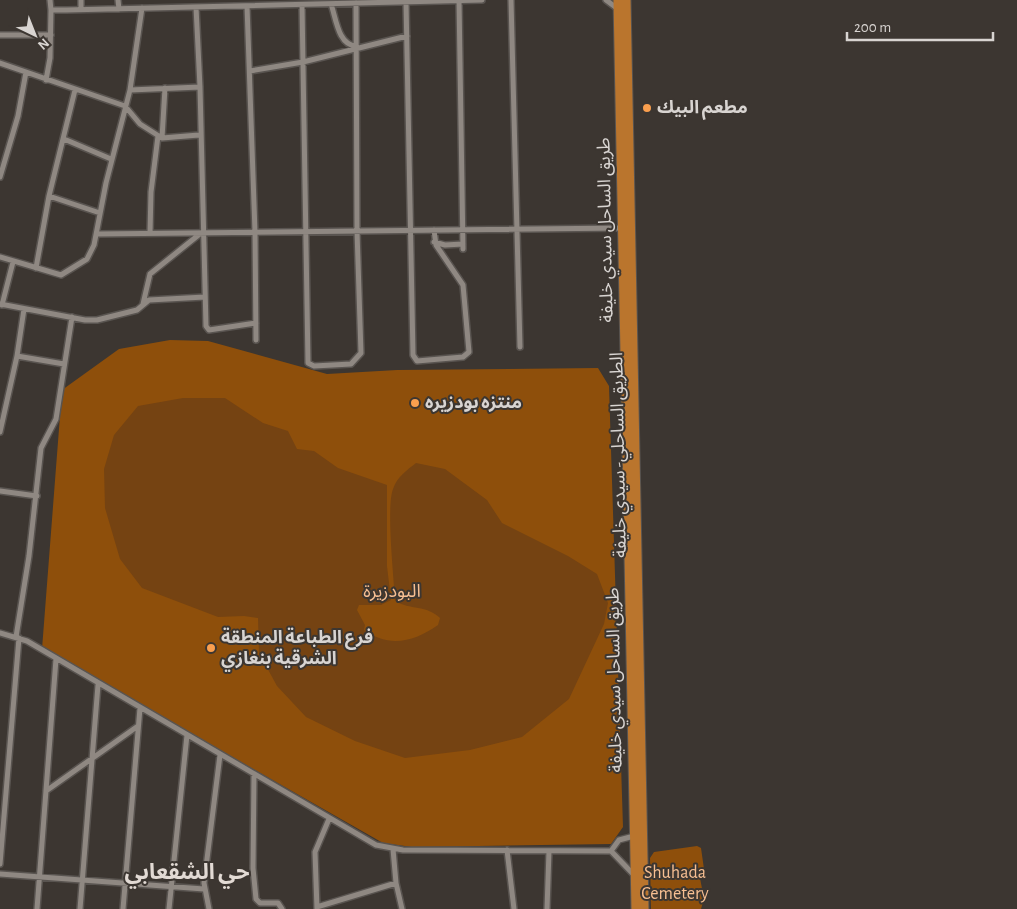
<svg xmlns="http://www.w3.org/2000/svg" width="1017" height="909" viewBox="0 0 1017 909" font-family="'Alegreya Sans','Noto Sans Arabic',sans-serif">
<rect width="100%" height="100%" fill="#3c3631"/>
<path fill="#8e4f0b" d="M170 340 208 341 327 374 397 370 598 368 609 386 623 827 611 844 412 847 383 843 42 649 62 390 119 349Z
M697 846 701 848 705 876 700 878 704 899 701 909H651L650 858 654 852Z"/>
<path fill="#754312" d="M183 398H225L263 423 288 431 297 449 314 451 338 468 387 485V566L391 600 381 605H359L357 610 365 625 364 630C389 648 414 642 438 625L440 618C427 605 410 610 395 601 394 578 386 508 393 489 397 477 407 470 416 463L445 469 487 500 502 523 568 556 597 574 608 603 604 624 569 699 522 737 470 750 405 758 355 741 306 717 277 686 259 653 258 618 244 616 218 617 142 588 120 559 105 508 104 469 114 435 138 406Z"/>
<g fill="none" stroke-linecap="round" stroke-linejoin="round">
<g stroke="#595450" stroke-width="8">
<path id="minor" d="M50 0 51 10H66L482 0
M81 0V9
M118 0 119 9
M459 0 463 249
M511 0 520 347
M606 0 618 9
M406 2 413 355 417 361 463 357 469 352 463 285 436 245 434 230
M331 4C336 18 338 45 356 46
M302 5 308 363 314 366 351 364 361 353 357 231 356 3
M247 6 255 232 256 340
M0 35H51
M0 63 125 106 140 124 162 138 199 135
M250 71 303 62 407 36
M46 80 50 58 51 10
M200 87 206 326 209 330 256 323
M130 90 200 87 196 7
M162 138 165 88
M64 139 111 159
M0 177 18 116 26 72
M49 196 100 213
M150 233 151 192 158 136
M97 234 623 228
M434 242 445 245 463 244
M0 257 61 275 87 259 94 245 106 183 130 90 142 8
M36 268 49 196 75 90
M0 304 85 320H97L137 310 149 300 205 297
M143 304 150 274 201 233
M2 305 13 262
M17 356 64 364
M0 432 17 356 24 309
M0 491 37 496
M0 633 27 641 376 845 403 850 611 851 635 876
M16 637 29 556 41 448 56 419 72 317
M254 774 253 868 256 899 260 903H278L282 909
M46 791 138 726
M393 849 396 883 402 909
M507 850 514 909
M611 851 619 840 634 836
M0 864 19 638
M0 874 204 889
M317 907 396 883
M37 909 56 659
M80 909 98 685
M123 909 140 708
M169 909 187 735
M209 909 204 883 220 755
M317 909 315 852 329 819
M547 909 549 851"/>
</g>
<g stroke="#595450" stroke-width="11">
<path id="trunk" d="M618 0 636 909
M626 0 644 909"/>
</g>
<use href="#minor" stroke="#8f8882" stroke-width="5"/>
<use href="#trunk" stroke="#ba752d" stroke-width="9"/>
</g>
<g fill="#fa9f4e" stroke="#3c3631" stroke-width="2">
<circle cx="647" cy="108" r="5"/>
<circle cx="415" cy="403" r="5"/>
<circle cx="211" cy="648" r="5"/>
</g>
<g text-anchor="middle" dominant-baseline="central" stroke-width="4" stroke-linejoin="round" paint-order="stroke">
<g font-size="18" font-weight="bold" fill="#d8d4d1" stroke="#3c3631" text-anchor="start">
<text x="657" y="108">مطعم البيك</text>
<text x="425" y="403">منتزه بودزيره</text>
<text x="221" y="638">فرع الطباعة المنطقة<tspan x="221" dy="21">الشرقية بنغازي</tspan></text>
</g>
<g font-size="18" fill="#d8d4d1" stroke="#3c3631">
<text transform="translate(606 230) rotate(-91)">طريق الساحل سيدي خليفة</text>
<text transform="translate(619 455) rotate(-91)">الطريق الساحلي- سيدي خليفة</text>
<text transform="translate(615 680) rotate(-91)">طريق الساحل سيدي خليفة</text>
</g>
<g font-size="18" fill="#f7bf92" stroke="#3c3631">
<text x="392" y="592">البودزيرة</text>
<text x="675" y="873">Shuhada<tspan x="675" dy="21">Cemetery</tspan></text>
</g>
<g font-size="22" font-weight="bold" fill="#e2dad4" stroke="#3c3631">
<text x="187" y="872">حي الشقعابي</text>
</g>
</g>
<g transform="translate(35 35) rotate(137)" stroke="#3c3631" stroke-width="4" paint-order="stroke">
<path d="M0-4L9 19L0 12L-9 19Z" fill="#d8d4d1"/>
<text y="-8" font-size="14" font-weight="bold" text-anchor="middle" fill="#d8d4d1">N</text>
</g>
<path d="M847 32v8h146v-8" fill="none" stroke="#d8d4d1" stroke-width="2.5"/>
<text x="854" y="32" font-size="15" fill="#d8d4d1" stroke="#3c3631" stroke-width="4" paint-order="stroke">200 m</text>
</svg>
